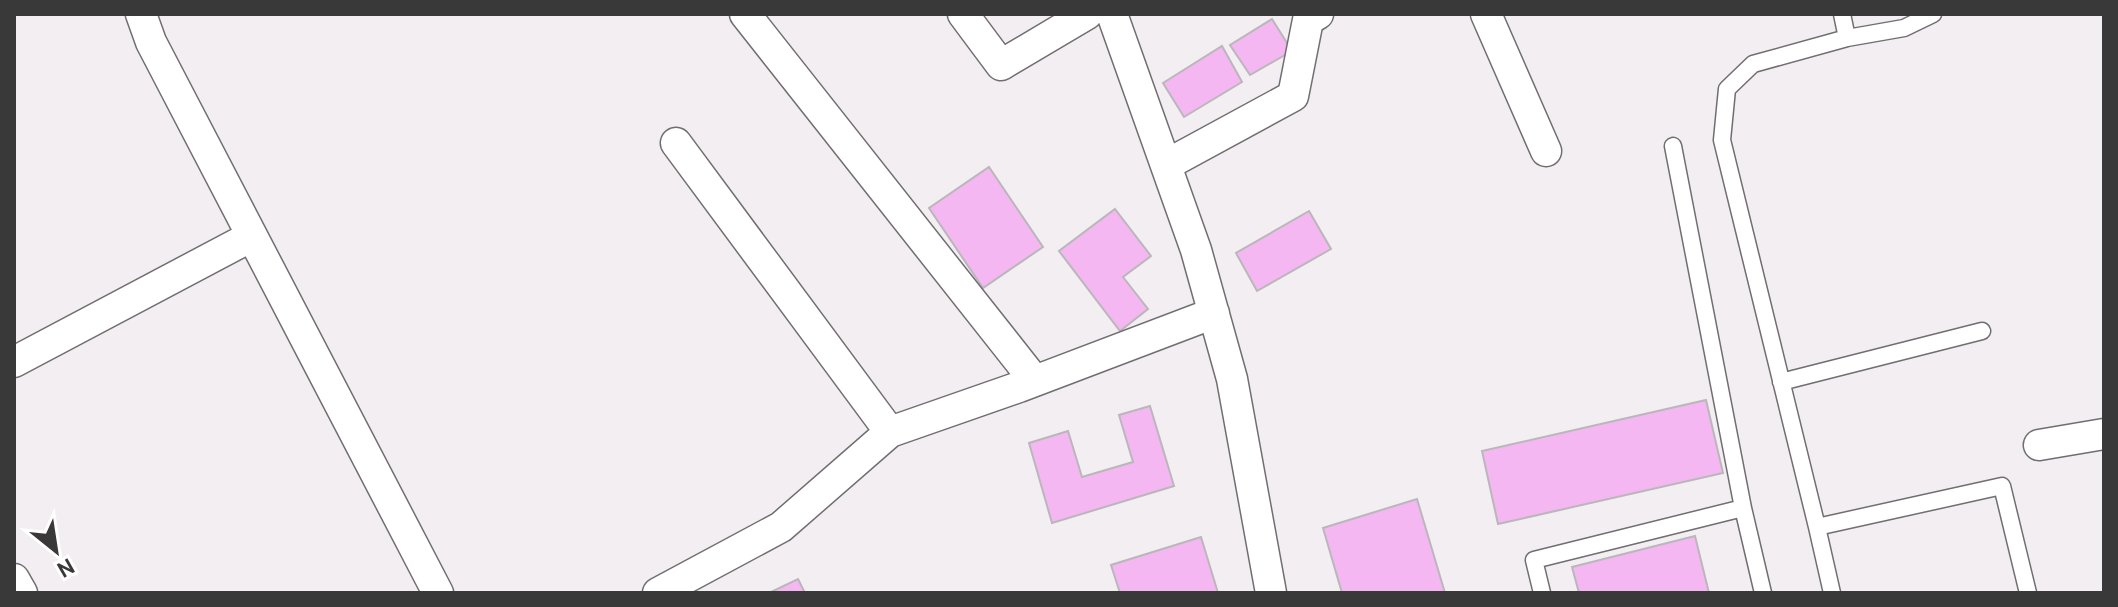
<svg xmlns="http://www.w3.org/2000/svg" width="2118" height="607" viewBox="0 0 2118 607" font-family="Cabin,sans-serif">
<rect width="100%" height="100%" fill="#f2eef1"/>
<path fill="#f4b7f1" stroke="#bab7ba" stroke-width="2" d="M1272 19 1292 51 1250 75 1230 45Z
M1222 46 1242 82 1184 117 1163 83Z
M989 167 1043 247 983 288 929 208Z
M1115 209 1151 256 1123 277 1148 309 1120 331 1059 251Z
M1309 211 1331 249 1257 291 1236 253Z
M1706 400 1723 473 1498 524 1482 451Z
M1150 406 1174 486 1052 523 1029 443 1068 431 1082 477 1133 462 1119 415Z
M1417 499 1445 593H1342L1323 528Z
M1695 536 1709 593H1579L1572 567Z
M1201 537 1218 593H1120L1111 565Z
M798 579 805 593H769Z"/>
<g fill="none" stroke-linecap="round" stroke-linejoin="round">
<g stroke="#716e71" stroke-width="19">
<path id="lane" d="M1842 14 1847 38
M1673 146 1743 508 1763 593
M1781 382 1982 331
M1817 527 2002 486 2028 593
M1542 593 1534 560 1743 508
M1832 593 1817 527 1722 140 1727 89 1753 64 1847 38 1904 28 1933 14"/>
</g>
<g stroke="#716e71" stroke-width="33">
<path id="street" d="M141 14 151 42 438 593
M745 14 1035 381
M963 14 1001 65 1087 14
M1112 14 1196 250 1232 379 1271 593
M1486 14 1546 151
M676 143 890 432
M1166 165 1293 96 1308 20 1318 14
M14 362 252 236
M2039 445 2104 434
M14 579 22 593
M658 593 781 527 890 432 1019 387 1214 313"/>
</g>
<use href="#lane" stroke="#fff" stroke-width="16"/>
<use href="#street" stroke="#fff" stroke-width="30"/>
</g>
<rect width="2118" height="607" fill="none" stroke="#3a393a" stroke-width="32"/>
<g transform="translate(56 551) rotate(150)" stroke="#ffffff" stroke-width="6" paint-order="stroke">
<path d="M0-6L14 30L0 20L-14 30Z" fill="#3a393a"/>
<text y="-12" font-size="22" font-weight="bold" text-anchor="middle" fill="#3a393a">N</text>
</g>
</svg>
